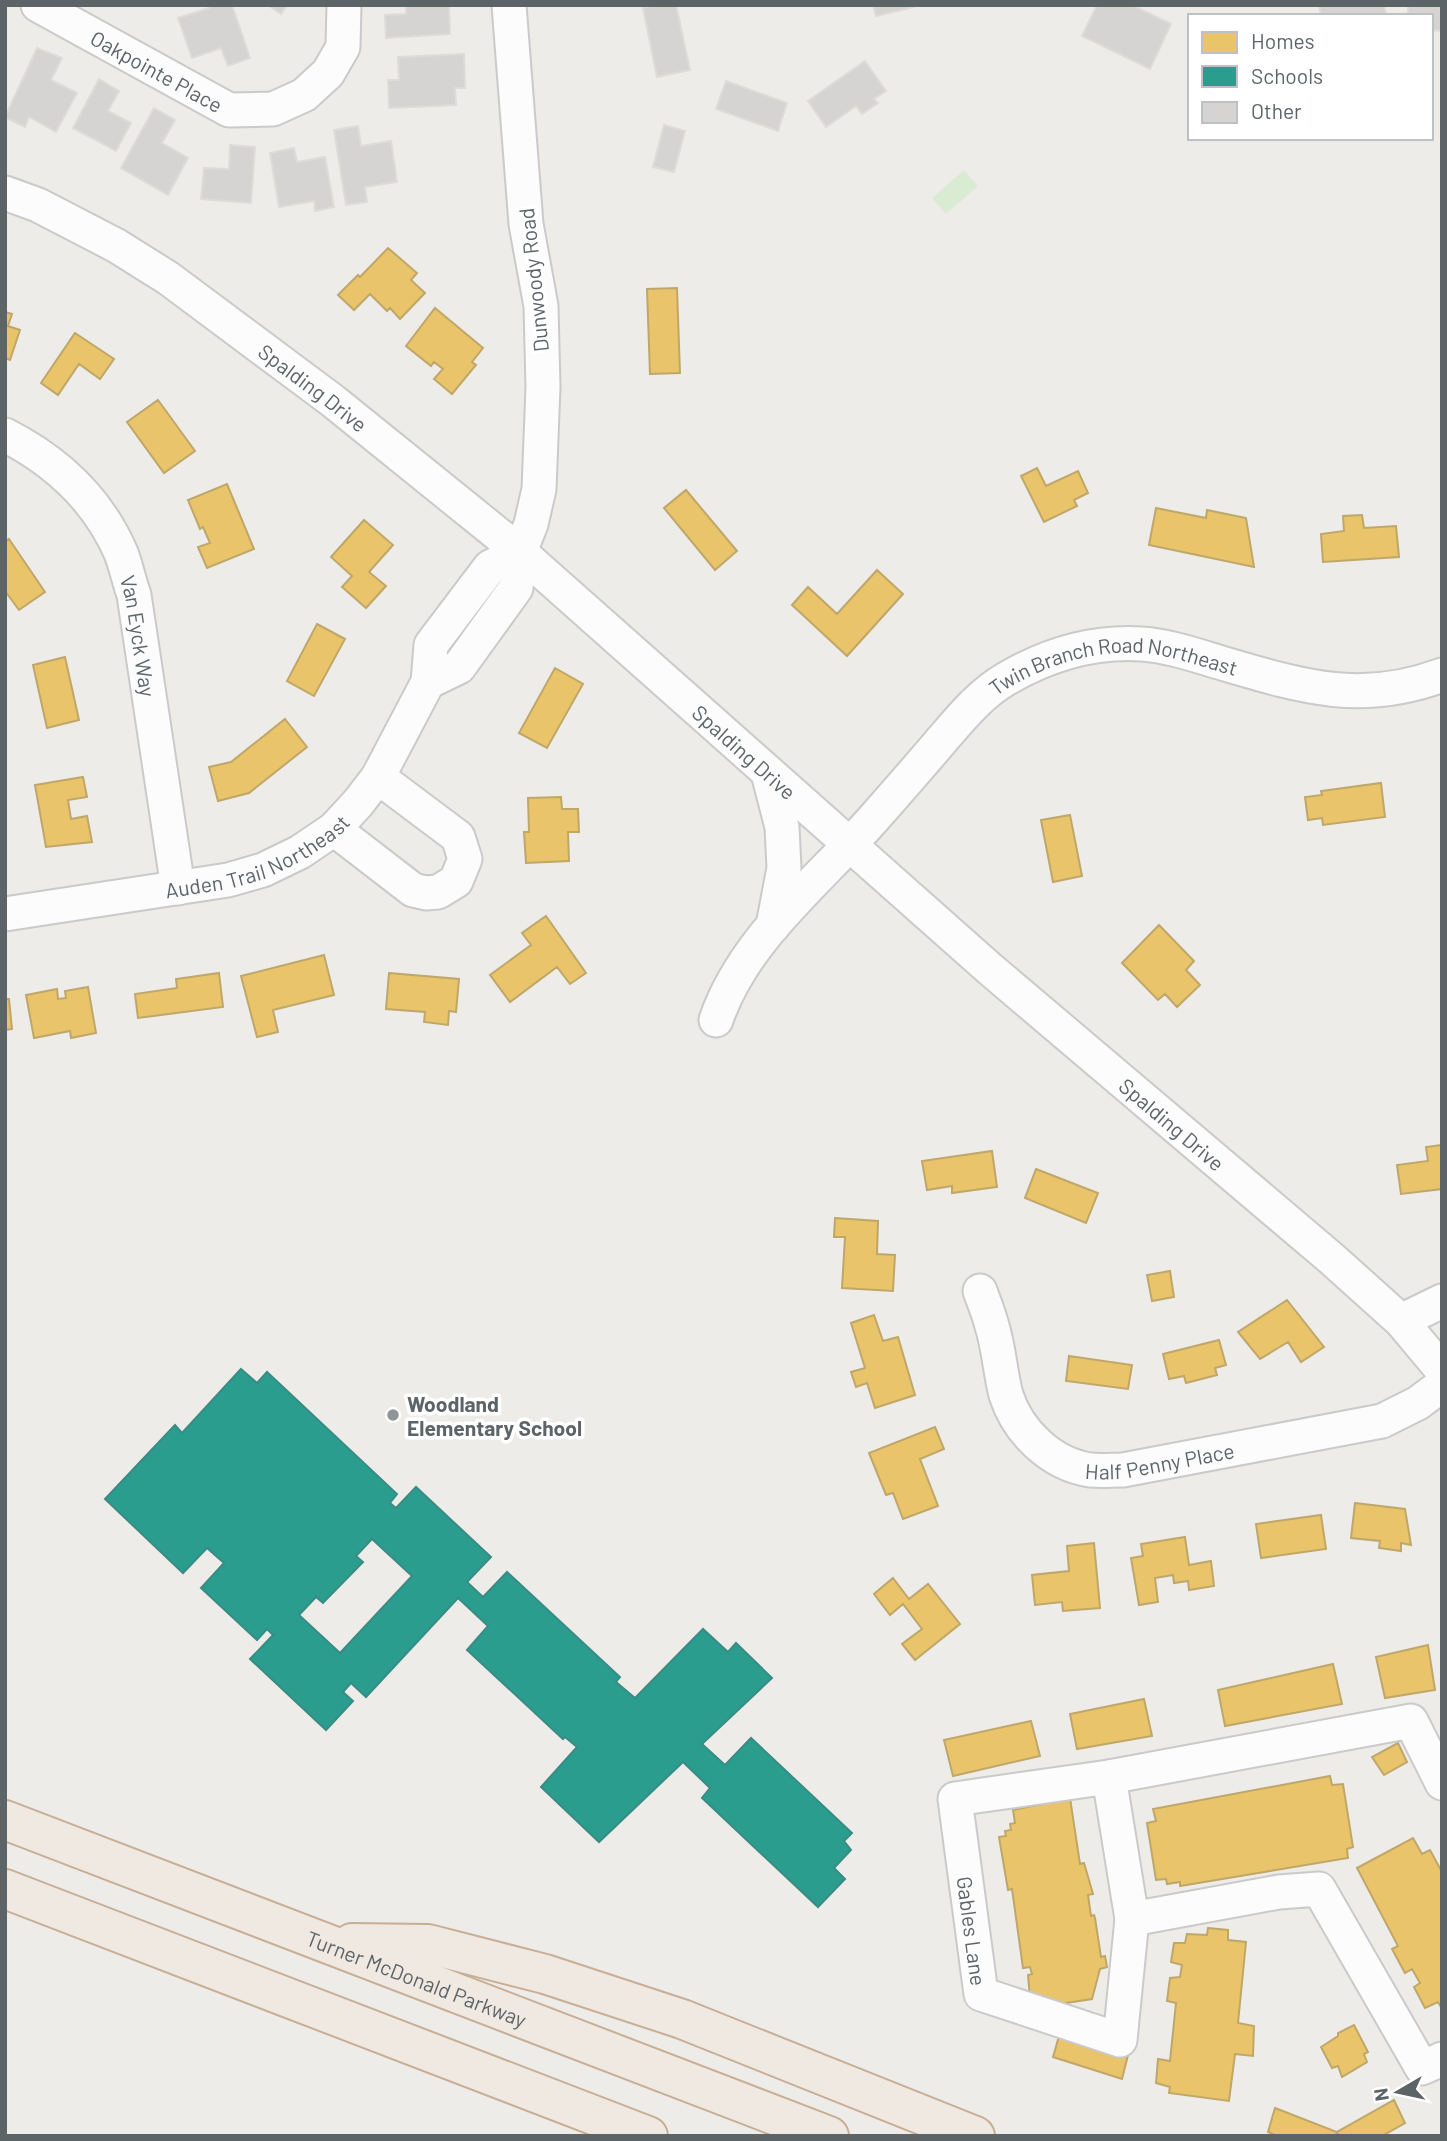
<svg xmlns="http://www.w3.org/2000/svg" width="1447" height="2141" viewBox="0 0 1447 2141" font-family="Barlow,sans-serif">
<rect width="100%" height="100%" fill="#eeece9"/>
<path fill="#daebd3" d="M964 170 978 186 946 214 932 198Z"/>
<path fill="#e9c46a" stroke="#bfa769" stroke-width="2" d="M388 248 417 273 411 280 425 293 400 319 390 308 387 311 370 294 354 310 338 295 358 275 360 277Z
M677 288 680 373 650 374 647 289Z
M435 308 483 348 472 362 476 365 452 394 434 379 443 369 434 362 431 366 406 346Z
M5 312 12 314 8 326 20 330 10 360 5 358Z
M75 333 114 359 100 379 79 364 58 395 41 383Z
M158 400 195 451 164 473 127 422Z
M1037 468 1046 486 1078 471 1088 493 1074 500 1077 506 1044 522 1021 476Z
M227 484 254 549 207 568 198 547 210 543 203 527 200 529 188 500Z
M686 490 737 551 715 570 664 508Z
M1156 508 1206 518 1207 510 1246 518 1254 567 1149 545Z
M1362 515 1364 528 1396 526 1399 557 1323 562 1321 534 1344 531 1343 516Z
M364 520 393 545 369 572 386 586 366 608 342 587 352 576 331 557Z
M9 539 45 592 19 610 5 591V542Z
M877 570 903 594 847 656 792 605 808 587 837 614Z
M317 624 345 639 314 696 287 681Z
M65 657 79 720 47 728 33 665Z
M555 668 583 684 547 748 519 733Z
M285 719 307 747 249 793 218 801 209 767 231 762Z
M83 777 87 797 68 800 71 819 87 816 92 842 46 847 35 785Z
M1381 783 1385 817 1323 825 1322 818 1308 820 1305 797 1322 795 1321 791Z
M561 797 562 809H578L579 832H568L569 861 526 863 524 832H529L528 798Z
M1070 815 1082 876 1053 882 1041 820Z
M546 916 586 973 570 984 557 967 510 1002 490 975 531 945 522 933Z
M1159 925 1194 961 1186 970 1200 985 1177 1007 1165 994 1158 1000 1122 963Z
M324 955 334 995 273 1010 278 1032 257 1037 241 976Z
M219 973 223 1007 138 1018 135 994 177 988 176 979Z
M389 973 459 979 456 1012 449 1011 448 1025 424 1022 425 1012 386 1009Z
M88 987 96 1033 71 1038 70 1031 34 1038 26 995 57 989 58 999 66 998 65 991Z
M5 999H9L12 1029 5 1030Z
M1442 1145V1189L1401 1194 1397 1165 1428 1161 1426 1147Z
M992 1151 997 1187 952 1193V1186L927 1190 922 1161Z
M1036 1169 1098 1193 1086 1223 1025 1198Z
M835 1218 878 1221 877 1254 895 1255 893 1291 842 1288 845 1237H834Z
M1170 1271 1174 1297 1152 1301 1147 1275Z
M1287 1300 1324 1347 1301 1362 1288 1342 1260 1359 1238 1332Z
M874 1315 883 1341 898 1337 915 1395 875 1408 867 1383 856 1387 851 1372 865 1368 851 1323Z
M1219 1340 1226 1365 1215 1368 1217 1375 1186 1383 1184 1376 1169 1379 1163 1354Z
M1069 1356 1132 1365 1128 1389 1066 1381Z
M935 1427 944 1449 920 1459 938 1506 903 1519 893 1493 886 1495 869 1453Z
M1355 1503 1405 1509 1411 1545 1401 1543V1551L1379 1548 1380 1541 1351 1538Z
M1321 1515 1326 1549 1261 1558 1256 1524Z
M1185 1537 1189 1565 1211 1561 1214 1586 1189 1590 1188 1581 1174 1583 1173 1575 1155 1578 1158 1602 1139 1605 1131 1558 1143 1556 1141 1544Z
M1094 1543 1100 1608 1063 1611 1062 1602 1035 1605 1032 1575 1069 1571 1067 1546Z
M893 1578 909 1599 928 1584 960 1624 915 1660 902 1644 922 1629 903 1604 890 1615 874 1594Z
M1428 1645 1435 1690 1385 1698 1376 1657Z
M1333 1664 1342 1704 1225 1726 1218 1690Z
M1144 1699 1152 1736 1077 1749 1070 1714Z
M1031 1721 1040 1756 953 1776 944 1740Z
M1398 1743 1407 1762 1384 1775 1372 1757Z
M1330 1776 1332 1785 1343 1784 1353 1847 1347 1849 1348 1858 1180 1886V1882L1167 1884 1166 1879 1156 1880 1147 1823 1156 1821 1153 1809Z
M1070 1798 1080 1864 1084 1863 1093 1894 1088 1895 1091 1916 1094 1915 1095 1918 1101 1957 1105 1956 1107 1967 1100 1969 1092 1999 1040 2007 1030 1998 1028 1975 1032 1974 1030 1967 1023 1968 1012 1889 1008 1890 999 1837 1006 1836 1005 1831 1011 1830 1010 1824 1015 1823 1013 1810Z
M1413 1838 1422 1854 1430 1850 1442 1872V2009L1438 2002 1425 2008 1414 1987 1420 1983 1412 1969 1405 1973 1392 1949 1398 1946 1357 1868Z
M1208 1928 1228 1930V1940L1246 1942 1238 2023 1254 2026 1253 2056 1235 2054 1229 2101 1169 2093 1170 2087 1156 2083 1158 2059 1170 2061 1176 2003 1167 2001 1170 1978 1180 1977 1182 1965 1171 1962 1174 1943H1185L1187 1934 1207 1935Z
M1354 2025 1368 2052 1364 2054 1367 2062 1342 2077 1338 2066 1332 2068 1321 2047 1338 2036V2033Z
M1061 2029 1128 2055 1122 2079 1053 2057Z
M1394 2100 1405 2123 1382 2136H1339L1337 2132Z
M1275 2108 1337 2132 1336 2136H1277L1268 2132Z"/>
<path fill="#2a9d8f" stroke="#398c83" stroke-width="2" fill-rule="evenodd" d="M241 1369 257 1383 267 1372 397 1494 390 1503 396 1508 416 1487 491 1557 467 1582 483 1597 507 1572 620 1677 616 1682 635 1698 703 1629 728 1652 736 1643 772 1678 702 1744 725 1765 751 1738 852 1833 844 1841 851 1850 834 1868 845 1879 818 1907 702 1798 710 1788 683 1762 599 1842 541 1787 577 1747 565 1737 563 1739 467 1650 488 1626 458 1598 366 1697 351 1683 343 1692 353 1701 326 1730 250 1659 273 1635 267 1629 257 1640 201 1588 224 1563 207 1548 183 1573 105 1499 175 1425 182 1433ZM372 1539 412 1576 340 1653 299 1615 316 1597 323 1603 363 1562 356 1556Z"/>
<path fill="#d6d4d3" stroke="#dedbd8" stroke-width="2" d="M208 5H232L250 58 228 66 221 48 192 58 178 18 209 8Z
M268 5H287L281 14Z
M406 5H449L450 34 386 38 385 15 406 14Z
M655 5H676L690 70 657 77 643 8Z
M873 5H913L914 7 876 16Z
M1097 5H1132L1171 24 1150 69 1082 36Z
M1319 5H1384L1386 14 1321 16Z
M1408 5H1442V31L1431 30V16L1408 14Z
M37 48 62 58 51 80 77 93 56 132 29 117 25 127 5 117Z
M464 54 465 88H455L456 105 389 108 388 80H399L398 57Z
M865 61 886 91 874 99 878 103 862 114 856 106 826 127 808 101Z
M99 79 119 91 108 111 131 123 116 151 73 128Z
M726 81 787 103 778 131 716 109Z
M154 108 175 120 162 143 188 158 168 195 121 168Z
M664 125 685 131 674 172 653 167Z
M358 126 361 146 391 141 397 182 365 187 367 202 346 205 334 130Z
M230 145 255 147 251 203 201 199 204 168 229 169Z
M294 148 297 162 325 157 334 207 315 211 314 201 279 207 270 153Z"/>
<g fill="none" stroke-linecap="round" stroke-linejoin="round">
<g stroke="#cacaca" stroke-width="37">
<g id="minor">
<path id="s1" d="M38 5 229 110 273 109 304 95 328 73 343 47 344 5"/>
<path id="s2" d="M5 193 38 205 117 246 168 278 333 401 520 552 990 969 1332 1259 1401 1321 1442 1370"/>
<path id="s3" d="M5 435C56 461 98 500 121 553 126 566 129 581 134 595L178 888"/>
<path d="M428 682 459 667 516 588 520 552 531 524 539 489 543 387 541 306 526 224 509 5"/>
<path d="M768 773 782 827 784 868 773 926"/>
<path d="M334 829 413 890 426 893 438 892 456 881 465 859 458 837 378 777"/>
<path id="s4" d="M5 914 228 880 263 870 300 852 334 829 358 803 378 777 428 682 431 645 490 567 520 552"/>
<path id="s5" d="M716 1020C744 938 819 881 875 817 897 792 919 767 941 741 960 719 980 694 1006 679 1047 655 1094 641 1142 644 1170 646 1198 656 1225 664 1303 687 1362 705 1442 675"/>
<path id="s6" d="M980 1291C984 1302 989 1314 992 1326 999 1348 1000 1372 1006 1395 1018 1432 1051 1464 1090 1470 1101 1471 1112 1470 1123 1470L1382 1421 1418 1403 1442 1385"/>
<path d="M1401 1321 1442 1301"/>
<path d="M1109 1777 1132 1919"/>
<path id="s7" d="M1442 1783 1411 1721 1109 1777 955 1799 981 1994 1120 2040 1132 1919 1279 1892 1319 1889 1422 2068 1442 2059"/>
</g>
</g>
<g stroke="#c7ae95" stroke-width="42">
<g id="highway">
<path id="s8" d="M5 1820 829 2136"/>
<path d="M5 1889 648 2136"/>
<path d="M352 1943 428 1944 545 1974 682 2019 975 2136"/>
</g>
</g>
<use href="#minor" stroke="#fcfcfc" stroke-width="33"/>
<use href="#highway" stroke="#f0e9e2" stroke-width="38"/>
</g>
<circle fill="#909495" stroke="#fff" stroke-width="2.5" cx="393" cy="1415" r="7"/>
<g text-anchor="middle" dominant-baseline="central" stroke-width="7" stroke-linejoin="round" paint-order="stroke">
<g font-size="21" fill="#5d6468" stroke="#fff">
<text stroke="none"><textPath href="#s1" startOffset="136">Oakpointe Place</textPath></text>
<text transform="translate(533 280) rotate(-96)">Dunwoody Road</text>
<text stroke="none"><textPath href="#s2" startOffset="366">Spalding Drive</textPath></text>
<text stroke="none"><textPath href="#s3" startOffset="254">Van Eyck Way</textPath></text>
<text stroke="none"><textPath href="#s5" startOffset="562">Twin Branch Road Northeast</textPath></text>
<text stroke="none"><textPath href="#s2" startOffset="931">Spalding Drive</textPath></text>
<text stroke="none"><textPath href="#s4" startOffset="261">Auden Trail Northeast</textPath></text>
<text stroke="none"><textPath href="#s2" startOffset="1498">Spalding Drive</textPath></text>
<text stroke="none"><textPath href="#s6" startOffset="296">Half Penny Place</textPath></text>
<text stroke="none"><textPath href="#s7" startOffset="665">Gables Lane</textPath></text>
<text stroke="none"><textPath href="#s8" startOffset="441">Turner McDonald Parkway</textPath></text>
</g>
<g font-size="21" font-weight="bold" fill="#5d6468" stroke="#fff" text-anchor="start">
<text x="407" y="1403">Woodland<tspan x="407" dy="24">Elementary School</tspan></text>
</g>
</g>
<rect width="1447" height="2141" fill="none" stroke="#5d6468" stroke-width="14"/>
<rect x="1188" y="14" width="245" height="126" fill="#ffffff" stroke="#bec1c3" stroke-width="2"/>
<rect x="1202" y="32" width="35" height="21" fill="#e9c46a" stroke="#bec1c3" stroke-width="2"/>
<text x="1251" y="49" font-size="21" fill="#5d6468">Homes</text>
<rect x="1202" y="66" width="35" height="21" fill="#2a9d8f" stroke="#bec1c3" stroke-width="2"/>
<text x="1251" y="84" font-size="21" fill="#5d6468">Schools</text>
<rect x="1202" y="102" width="35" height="21" fill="#d6d4d3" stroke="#bec1c3" stroke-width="2"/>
<text x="1251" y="119" font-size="21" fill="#5d6468">Other</text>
<g transform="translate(1398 2092) rotate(261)" stroke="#ffffff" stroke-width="5" paint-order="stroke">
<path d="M0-5L12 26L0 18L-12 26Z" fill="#5d6468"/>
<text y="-10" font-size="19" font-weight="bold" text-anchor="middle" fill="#5d6468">N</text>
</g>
</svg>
